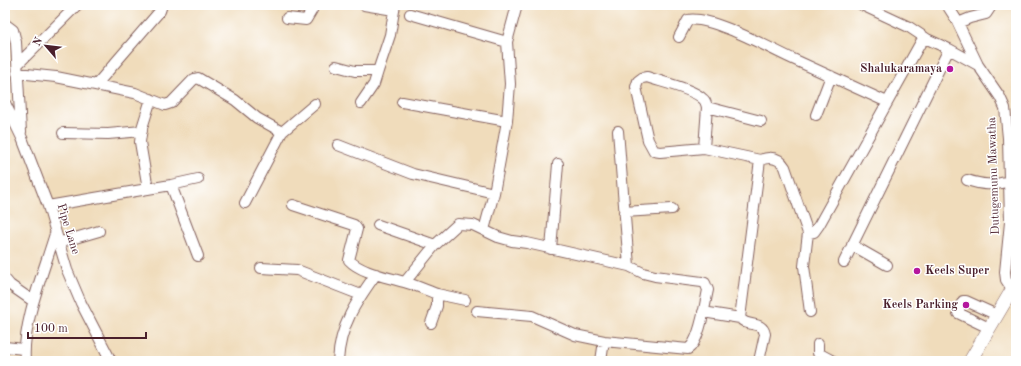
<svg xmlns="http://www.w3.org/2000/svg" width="1021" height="366" viewBox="0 0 1021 366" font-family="'Old Standard TT',serif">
<rect width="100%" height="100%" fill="#fff"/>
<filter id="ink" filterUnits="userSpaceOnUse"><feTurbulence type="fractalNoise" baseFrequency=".025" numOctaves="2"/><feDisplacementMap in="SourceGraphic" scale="8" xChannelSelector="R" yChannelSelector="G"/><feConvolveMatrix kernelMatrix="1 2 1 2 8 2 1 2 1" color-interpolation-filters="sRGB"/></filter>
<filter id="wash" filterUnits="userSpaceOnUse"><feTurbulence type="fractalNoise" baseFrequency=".012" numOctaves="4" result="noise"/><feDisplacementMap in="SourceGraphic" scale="16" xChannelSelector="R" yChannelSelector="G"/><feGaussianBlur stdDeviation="0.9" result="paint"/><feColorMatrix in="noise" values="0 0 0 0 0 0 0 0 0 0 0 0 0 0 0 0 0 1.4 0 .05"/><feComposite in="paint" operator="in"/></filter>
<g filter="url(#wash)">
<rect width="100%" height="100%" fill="#f0dcbb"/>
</g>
<g filter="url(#ink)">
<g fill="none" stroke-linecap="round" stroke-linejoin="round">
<g stroke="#84615d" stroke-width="12">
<path id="minor" d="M364 5 394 10
M862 5 909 27 927 39
M947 5 956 19 978 65 1000 97 1005 108 1008 138 1010 222 1005 272 1006 280 1012 289
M410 14 507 42
M287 18 306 20 312 10 313 5
M958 23 970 18 986 14 992 5
M5 24 13 30 16 42 21 132
M679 37 688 20C710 15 771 49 793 59 824 73 856 88 887 102
M18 64 77 5
M336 66 355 71H378L390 35 395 5
M17 73 56 77 135 93 165 105 171 103 194 79 198 78 235 100 257 118 282 132 315 104
M96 85 160 11 162 5
M402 102 507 121
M5 103 22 138 48 206 67 270 81 303 111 361
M361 103 374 84 378 71
M707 107 761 121
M816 115 831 76
M618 131 629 266
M63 133 108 134 142 131
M338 145 413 174 494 193
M704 148 707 107C706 104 706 101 703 99 694 89 661 82 647 77L642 78 638 81 636 87 648 140 654 151 660 152 704 148 760 160
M967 180C982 185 993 186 1009 181
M171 185 198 256
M148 189 140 142 142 128 151 99
M245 203 282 132
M293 205 354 225 357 229 349 260C361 273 388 277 404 282 415 285 426 290 437 294V306L431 323
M48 206 171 185 198 179
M624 212 672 209
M378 225 435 245
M484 230 494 193 507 121 510 84 507 42 517 5
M808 233 814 232 819 225 921 42 927 39 949 49 978 65
M58 243 99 231
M852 245 887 265
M551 249 558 164
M844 262 949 49
M261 268 297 270 361 295
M5 279 10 285 33 301
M405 282 435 245 458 224 473 225 498 237 512 241 527 243 629 266 643 273 655 276 702 282 705 283 708 290C705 303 700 342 688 349L604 341 575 335 532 316 477 311
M437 294 465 300
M703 312 740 318
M989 328 958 313V311L963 301H966L997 315
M818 344V353L833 361
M5 347 24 349
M25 361C22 323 44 271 55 234
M338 361C340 325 356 302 376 274
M601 361 604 341
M759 361 765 334C762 320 747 328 740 318L760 160C770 156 779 157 785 167L808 233 804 266 810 312"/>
</g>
<g stroke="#84615d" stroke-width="14">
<path id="major" d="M970 361 1016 283"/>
</g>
<use href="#minor" stroke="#fff" stroke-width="10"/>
<use href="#major" stroke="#fff" stroke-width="13"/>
</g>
</g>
<g fill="#b5179e" stroke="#fff" stroke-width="1.5">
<circle cx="950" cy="69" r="4"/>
<circle cx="917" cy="271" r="4"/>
<circle cx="966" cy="305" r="4"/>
</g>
<g text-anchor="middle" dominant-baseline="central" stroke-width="3" stroke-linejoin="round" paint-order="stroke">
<g font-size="12" font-weight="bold" fill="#4a1f2b" stroke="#fff" text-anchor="end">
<text x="942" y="69">Shalukaramaya</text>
<text x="925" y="271" text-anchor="start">Keels Super</text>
<text x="958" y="305">Keels Parking</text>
</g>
<g font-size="12" fill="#4a1f2b" stroke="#fff">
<text transform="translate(994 176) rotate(-92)">Dutugemunu Mawatha</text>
<text transform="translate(68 229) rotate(73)">Pipe Lane</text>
</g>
</g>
<rect width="1021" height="366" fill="none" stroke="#fff" stroke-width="20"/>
<g transform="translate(46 46) rotate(298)" stroke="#ffffff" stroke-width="3" paint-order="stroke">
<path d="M0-3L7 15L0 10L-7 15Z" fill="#4a1f2b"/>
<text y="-6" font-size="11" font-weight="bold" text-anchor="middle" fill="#4a1f2b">N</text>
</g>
<path d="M28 332v6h118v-6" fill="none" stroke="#4a1f2b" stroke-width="2"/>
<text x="34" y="332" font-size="12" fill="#4a1f2b" stroke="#ffffff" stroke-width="3" paint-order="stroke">100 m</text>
</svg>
